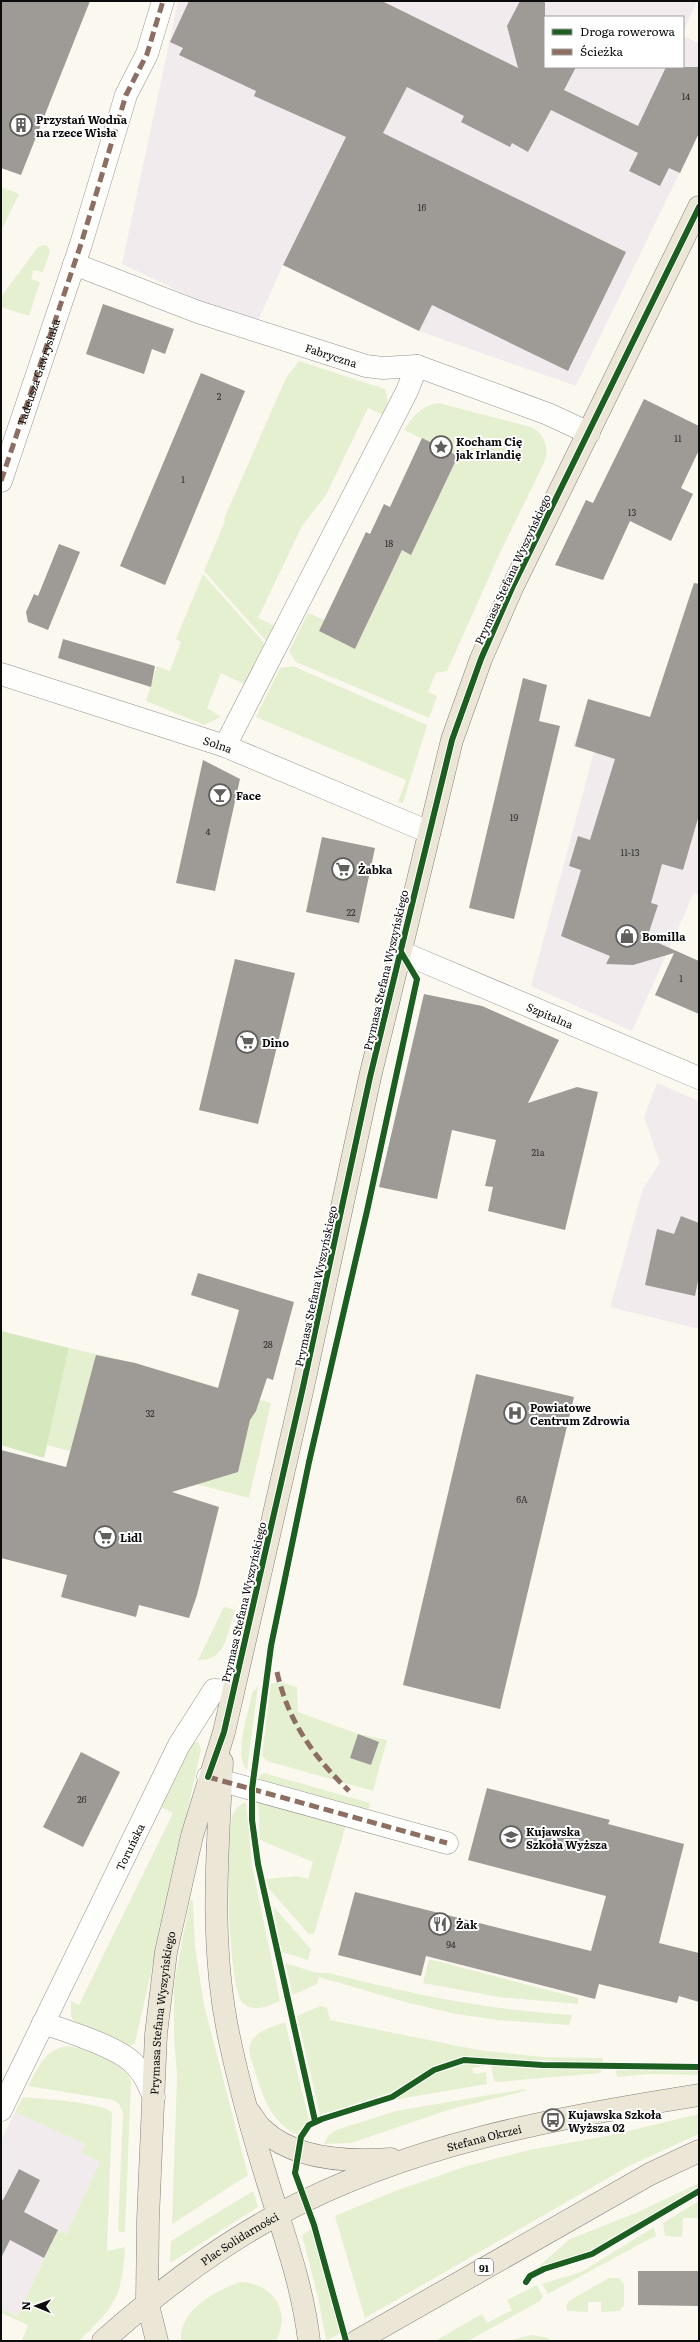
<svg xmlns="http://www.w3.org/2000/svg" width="700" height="2342" viewBox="0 0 700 2342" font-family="Literata,serif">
<rect width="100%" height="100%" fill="#fbf8f0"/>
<path fill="#f2ebee" d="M178 1H697L683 33V17H545V67H683V36L699 43V133L576 386 419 331 283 265 258 321 206 304 122 264Z
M588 699 699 732V896L694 893 632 1031 531 986 594 752 573 747Z
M657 1083 699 1101V1329L610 1307 643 1188 660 1163 644 1117Z
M15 2112 85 2144 81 2153 100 2162 66 2234 58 2230 17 2316 1 2309V2141Z"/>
<path fill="#e5f0d0" d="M1 187 19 194 1 231Z
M44 245 48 246 50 251 43 272 34 270 31 279 40 282 29 316 1 307V297L38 247Z
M299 361 385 389C388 398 388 406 386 416L368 408 326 495 302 526 258 618 275 626 267 642 204 571 225 521 224 519 286 378Z
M438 403 531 427C545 434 550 449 544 463L499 555 447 671 436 673 428 692 437 696 429 718 296 662 289 651 308 613 324 620 319 631 355 649 402 550 411 554 458 456 404 430C413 416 421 406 438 403Z
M203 574 266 645 246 685 221 673 207 708 221 717 204 725 146 701 157 666 170 671 181 642 176 639Z
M293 666 427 725 403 803 398 802 406 780 256 717 280 668Z
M69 1348 135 1363 271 1403 249 1498 47 1445Z
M224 1607 235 1610C227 1632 227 1661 198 1660Z
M271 1683H282L297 1687 298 1712 358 1734 387 1740 373 1791 267 1761 262 1756Z
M258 1686 247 1770C233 1756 249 1712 252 1693Z
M196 1742 199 1743 201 1750 135 2043 130 2046 75 2024 71 2016V2001L79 2005 173 1813 159 1806 182 1758H185L192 1743Z
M264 1773 370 1803 368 1810 259 1780 260 1775Z
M258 1800 346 1825 314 1934H309L269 1889 266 1879 298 1876 308 1879 313 1862 260 1840Z
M246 1802 252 1865 280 2001C269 2006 253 2013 243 2003 228 1990 224 1834 233 1814 236 1808 241 1804 246 1802Z
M190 1900 193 1901 195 1947 204 2005 248 2175 172 2224 177 2076 174 2036V1984Z
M273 1906 311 1949 308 1960 282 1952Z
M429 1959 578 1998V2004L499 1997 423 1983Z
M285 1963 317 1973H329C411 1994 487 2010 572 2015L569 2025 497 2020 451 2013 405 2002 319 1977 317 1984 293 1995Z
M320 2006 327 2008 330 2020 478 2050 542 2057 603 2058V2063L464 2057 433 2067 390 2093 320 2115 297 2016Z
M285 2022 309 2120 300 2129 297 2135C270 2121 262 2095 254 2068 252 2060 247 2052 250 2045 254 2031 273 2027 285 2022Z
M69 2046C90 2051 121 2060 131 2081L125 2232H120L118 2230 123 2113 119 2104 113 2100 28 2086C38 2068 45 2048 69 2046Z
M464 2064H484V2066L472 2068 474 2074 486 2072 487 2084 393 2100 435 2073Z
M491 2065 542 2069H601V2073L497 2082 494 2081Z
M619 2070H699V2075L648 2074 617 2077 616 2071Z
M525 2089V2091L451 2109 351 2143 324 2144 328 2136 336 2130 396 2111Z
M23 2097C38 2099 105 2102 112 2113L107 2251 125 2247C122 2298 115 2306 79 2341H22L28 2325 1 2313V2309L17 2316 58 2230 66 2234 100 2162 81 2153 85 2144 15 2112Z
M699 2114V2134L629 2166 365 2318 335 2216 395 2191 467 2166 529 2150 612 2135Z
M699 2183V2187L590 2252 545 2265 531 2273 570 2239 636 2213Z
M253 2191 258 2207 172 2262 170 2261 171 2241Z
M699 2201V2218H683L682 2237 665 2236 663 2223Z
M654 2227 656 2237 651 2238 548 2294 542 2284 581 2272Z
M311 2229 340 2333 328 2340 326 2339 318 2297 302 2235Z
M609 2278H619L624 2284V2305L620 2311 601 2312V2302H588V2312L567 2311 566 2306 569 2301Z
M240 2282C273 2283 292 2311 276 2341H181C179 2310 215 2291 240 2282Z
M537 2285 543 2297 540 2301 468 2341H435L482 2314 487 2323 512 2310 507 2300Z
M531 2335 545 2337 553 2341H508Z"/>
<path fill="#d6e8bd" d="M1 1331 69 1348 44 1458 1 1445Z"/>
<path fill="#9e9a96" d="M1 1H90L21 175 1 168Z
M189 1H382L518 68 507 26 520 1H545V67H576L564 90 638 126 666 67H699V133L680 173 669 168 660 186 629 171 638 153 551 110 528 152 512 143 510 147 461 122 464 116 407 87 383 133 626 252 568 371 432 305 419 331 283 265 346 137 254 96 256 91 179 55 183 48 170 42Z
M103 304 174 329 165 354 152 349 144 374 86 354Z
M201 373 245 391 165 585 120 566Z
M644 399 699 426V450L681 488 693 494 671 541 630 521 603 580 555 565 586 500 593 503Z
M422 438 458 456 411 555 402 550 355 649 319 631 366 532 370 534 384 504 390 507Z
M59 544 80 552 48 630 28 622 26 612 34 594 38 596Z
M694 583 699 584V815L683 870 662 864 651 903 658 905 647 938 699 961V1014L655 995 674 953 633 965 606 964 610 956 561 936 581 870 569 866 578 836 590 840 615 759 575 746 588 699 650 717Z
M63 639 155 666 151 687 58 658Z
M523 678 547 685 539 721 560 726 514 919 469 908Z
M203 760 240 779 215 891 176 883Z
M322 837 375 848 359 923 306 912Z
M235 959 295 973 258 1124 199 1110Z
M424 994 482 1006 559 1040 528 1103 577 1087 598 1092 565 1230 488 1211 493 1187 485 1186 496 1140 452 1130 437 1199 379 1187Z
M681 1216 699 1223V1276L695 1296 645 1285 657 1229 674 1234Z
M198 1273 294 1302 273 1380 267 1378 256 1411 250 1420 238 1472 172 1492 219 1507 197 1595 189 1618 139 1605 136 1617 61 1597 67 1575 1 1558V1450L66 1467 96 1355 135 1363 218 1388 239 1310 191 1295Z
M476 1374 574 1397 500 1709 403 1685Z
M358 1734 379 1742 371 1765 350 1758Z
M81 1752 120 1772 83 1847 43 1827Z
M487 1788 610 1820 608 1824 684 1844 659 1943 699 1953V2002L679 1996 677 2003 599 1984 595 1999 426 1956 421 1976 338 1955 355 1892 591 1951 606 1896 468 1860Z
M19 2169 40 2180 24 2212 58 2230 44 2258 10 2240 1 2258V2199L3 2200Z
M638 2271H699V2306L638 2305Z"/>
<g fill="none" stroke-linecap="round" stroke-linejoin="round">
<g stroke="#94928f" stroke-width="23">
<g id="minor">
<path id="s1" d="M74 264 198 312 366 366 383 368 417 366 548 414 589 433"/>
<path id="s2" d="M1 481 81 244 126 95 147 54 163 1"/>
<path id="s3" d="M1 674 225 746 429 832"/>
<path d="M225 746 407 391 417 366"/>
<path id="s4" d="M401 952 699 1078"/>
<path d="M208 1777 447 1843"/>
<path d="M43 2023C64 2030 118 2047 133 2063 144 2073 148 2084 154 2097"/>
<path id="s5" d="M1 2110 179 1745 214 1690 232 1691"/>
</g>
</g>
<g stroke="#81807c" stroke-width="23">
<g id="major">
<path d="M222 1762C217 1858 209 1951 231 2046 241 2092 254 2138 268 2183 284 2235 303 2287 309 2341"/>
<path d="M250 2113C254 2119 258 2126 263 2130 295 2160 350 2162 391 2159"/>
<path id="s6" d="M103 2341C157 2293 215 2248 279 2214 409 2144 555 2118 699 2095"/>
<path id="s7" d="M157 2341 147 2301 148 2219 156 2034 166 1952 192 1836 224 1732 303 1387 370 1077 452 740 481 659 512 588 699 207"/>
<path d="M357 2341 650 2174 699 2151"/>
</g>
</g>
<use href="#minor" stroke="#fefefd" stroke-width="22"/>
<use href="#major" stroke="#ece6d7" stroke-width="22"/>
<path stroke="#8d6e63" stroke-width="5" stroke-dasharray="10 5" stroke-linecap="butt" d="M1 481 81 244 126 95 147 54 163 1
M277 1672C288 1721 313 1756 349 1791
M208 1777 447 1843"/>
<g stroke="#fff" stroke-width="8">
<path id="cycleway" d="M208 1777 224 1732 303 1387 370 1077 452 740 481 659 512 588 699 207
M315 2121 258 1864 252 1820V1789L271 1646 309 1462 367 1211 417 979 401 952
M526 2282 530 2276 544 2269 592 2254 699 2191
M346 2341 314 2225 295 2173 301 2137 309 2125 322 2119 392 2097 434 2070 464 2060 542 2065 699 2067"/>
</g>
<use href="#cycleway" stroke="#1b5e20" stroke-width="6"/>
</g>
<defs>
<g id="building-ring" transform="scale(1.15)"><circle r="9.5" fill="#fff" stroke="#605f5c" stroke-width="1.5"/><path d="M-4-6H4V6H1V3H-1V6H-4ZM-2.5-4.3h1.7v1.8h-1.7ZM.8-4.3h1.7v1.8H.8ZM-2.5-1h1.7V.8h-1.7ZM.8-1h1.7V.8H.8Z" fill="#605f5c"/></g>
<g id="sight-ring" transform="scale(1.15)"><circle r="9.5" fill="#fff" stroke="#605f5c" stroke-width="1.5"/><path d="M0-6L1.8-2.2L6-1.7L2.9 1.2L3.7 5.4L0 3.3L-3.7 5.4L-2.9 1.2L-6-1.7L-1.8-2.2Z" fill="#605f5c"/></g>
<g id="bar-ring" transform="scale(1.15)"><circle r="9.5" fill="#fff" stroke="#605f5c" stroke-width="1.5"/><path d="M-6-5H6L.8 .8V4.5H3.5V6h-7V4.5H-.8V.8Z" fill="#605f5c"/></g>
<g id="supermarket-ring" transform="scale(1.15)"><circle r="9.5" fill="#fff" stroke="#605f5c" stroke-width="1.5"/><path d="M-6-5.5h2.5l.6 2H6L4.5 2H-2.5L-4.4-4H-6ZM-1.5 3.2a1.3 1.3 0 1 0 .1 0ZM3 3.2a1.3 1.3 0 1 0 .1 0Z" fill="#605f5c"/></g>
<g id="shop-ring" transform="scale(1.15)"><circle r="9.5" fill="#fff" stroke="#605f5c" stroke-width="1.5"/><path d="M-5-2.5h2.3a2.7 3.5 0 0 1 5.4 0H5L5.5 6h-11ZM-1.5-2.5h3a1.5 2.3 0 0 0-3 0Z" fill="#605f5c"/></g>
<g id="hospital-ring" transform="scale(1.15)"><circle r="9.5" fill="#fff" stroke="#605f5c" stroke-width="1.5"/><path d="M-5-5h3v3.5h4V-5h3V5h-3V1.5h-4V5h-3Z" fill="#605f5c"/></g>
<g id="university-ring" transform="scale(1.15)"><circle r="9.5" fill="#fff" stroke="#605f5c" stroke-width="1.5"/><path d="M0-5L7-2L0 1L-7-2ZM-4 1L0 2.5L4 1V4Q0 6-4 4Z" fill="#605f5c"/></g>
<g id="restaurant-ring" transform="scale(1.15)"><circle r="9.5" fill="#fff" stroke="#605f5c" stroke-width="1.5"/><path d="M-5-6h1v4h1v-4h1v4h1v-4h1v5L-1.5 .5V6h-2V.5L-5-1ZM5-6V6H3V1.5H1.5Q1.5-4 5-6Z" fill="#605f5c"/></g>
<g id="bus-ring" transform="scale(1.15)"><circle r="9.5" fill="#fff" stroke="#605f5c" stroke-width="1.5"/><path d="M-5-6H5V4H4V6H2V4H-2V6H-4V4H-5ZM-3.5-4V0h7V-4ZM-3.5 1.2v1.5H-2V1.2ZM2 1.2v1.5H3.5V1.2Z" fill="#605f5c"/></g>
</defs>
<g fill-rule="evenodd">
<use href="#building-ring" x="21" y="125"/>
<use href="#sight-ring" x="441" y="447"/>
<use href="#bar-ring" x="220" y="795"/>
<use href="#supermarket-ring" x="343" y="869"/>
<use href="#shop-ring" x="627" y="936"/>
<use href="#supermarket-ring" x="247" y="1042"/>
<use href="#hospital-ring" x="515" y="1413"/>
<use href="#supermarket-ring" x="105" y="1537"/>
<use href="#university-ring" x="511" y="1837"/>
<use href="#restaurant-ring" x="440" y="1924"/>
<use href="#bus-ring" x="553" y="2120"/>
</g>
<g text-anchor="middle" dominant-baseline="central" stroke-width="4" stroke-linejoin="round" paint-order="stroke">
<g font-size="9" fill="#30302e">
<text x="686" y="96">14</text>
<text x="422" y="207">16</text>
<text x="219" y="396">2</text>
<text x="678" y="438">11</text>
<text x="183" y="479">1</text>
<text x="632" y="512">13</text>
<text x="389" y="543">18</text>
<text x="514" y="817">19</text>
<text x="208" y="831">4</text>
<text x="630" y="852">11-13</text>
<text x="351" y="912">22</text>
<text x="681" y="978">1</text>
<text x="538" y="1152">21a</text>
<text x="268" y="1344">28</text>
<text x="150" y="1413">32</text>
<text x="522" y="1499">6A</text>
<text x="82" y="1799">26</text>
<text x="451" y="1944">94</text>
</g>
<rect fill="#fff" stroke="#555" stroke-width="1" x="475" y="2259" width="18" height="16" rx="3"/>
<g font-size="10" font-weight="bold" fill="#0c0c0c">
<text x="484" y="2267">91</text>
</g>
<g font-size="11" font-weight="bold" fill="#0c0c0c" stroke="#fff" text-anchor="start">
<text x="36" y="119">Przystań Wodna<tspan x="36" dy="13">na rzece Wisła</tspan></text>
<text x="456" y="441">Kocham Cię<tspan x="456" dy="13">jak Irlandię</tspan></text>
<text x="236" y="795">Face</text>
<text x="358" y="869">Żabka</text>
<text x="642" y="936">Bomilla</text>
<text x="262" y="1042">Dino</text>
<text x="530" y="1407">Powiatowe<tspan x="530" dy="13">Centrum Zdrowia</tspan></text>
<text x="120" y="1537">Lidl</text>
<text x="526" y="1831">Kujawska<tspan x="526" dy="13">Szkoła Wyższa</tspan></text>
<text x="456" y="1924">Żak</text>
<text x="568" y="2114">Kujawska Szkoła<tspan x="568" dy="13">Wyższa 02</tspan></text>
</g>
<g font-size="11" fill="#0c0c0c" stroke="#fff">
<text stroke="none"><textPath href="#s1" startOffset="273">Fabryczna</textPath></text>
<text stroke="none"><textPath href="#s2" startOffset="115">Tadeusza Gawrysiaka</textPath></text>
<text transform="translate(512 569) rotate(-65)">Prymasa Stefana Wyszyńskiego</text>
<text stroke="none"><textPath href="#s3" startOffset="228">Solna</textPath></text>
<text transform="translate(385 970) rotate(-77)">Prymasa Stefana Wyszyńskiego</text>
<text stroke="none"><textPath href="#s4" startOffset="162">Szpitalna</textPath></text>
<text transform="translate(315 1286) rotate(-78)">Prymasa Stefana Wyszyńskiego</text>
<text transform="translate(243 1602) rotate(-77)">Prymasa Stefana Wyszyńskiego</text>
<text stroke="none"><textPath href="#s5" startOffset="293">Toruńska</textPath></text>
<text stroke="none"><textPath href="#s7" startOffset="330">Prymasa Stefana Wyszyńskiego</textPath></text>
<text stroke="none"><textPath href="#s6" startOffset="437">Stefana Okrzei</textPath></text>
<text stroke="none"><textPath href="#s6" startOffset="171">Plac Solidarności</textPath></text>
</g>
</g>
<rect width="700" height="2342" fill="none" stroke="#0c0c0c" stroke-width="4"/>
<rect x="544" y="16" width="140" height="52" fill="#ffffff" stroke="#9e9e9e"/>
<rect x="552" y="29" width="20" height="6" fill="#1b5e20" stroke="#9e9e9e"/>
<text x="580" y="36" font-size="12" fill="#0c0c0c">Droga rowerowa</text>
<rect x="552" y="49" width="20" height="6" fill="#8d6e63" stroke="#9e9e9e"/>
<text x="580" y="56" font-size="12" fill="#0c0c0c">Ścieżka</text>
<g transform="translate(36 2306) rotate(271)" stroke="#ffffff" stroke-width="3" paint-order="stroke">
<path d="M0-3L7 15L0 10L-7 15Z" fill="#0c0c0c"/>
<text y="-6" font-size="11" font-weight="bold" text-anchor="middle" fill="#0c0c0c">N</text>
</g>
</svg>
